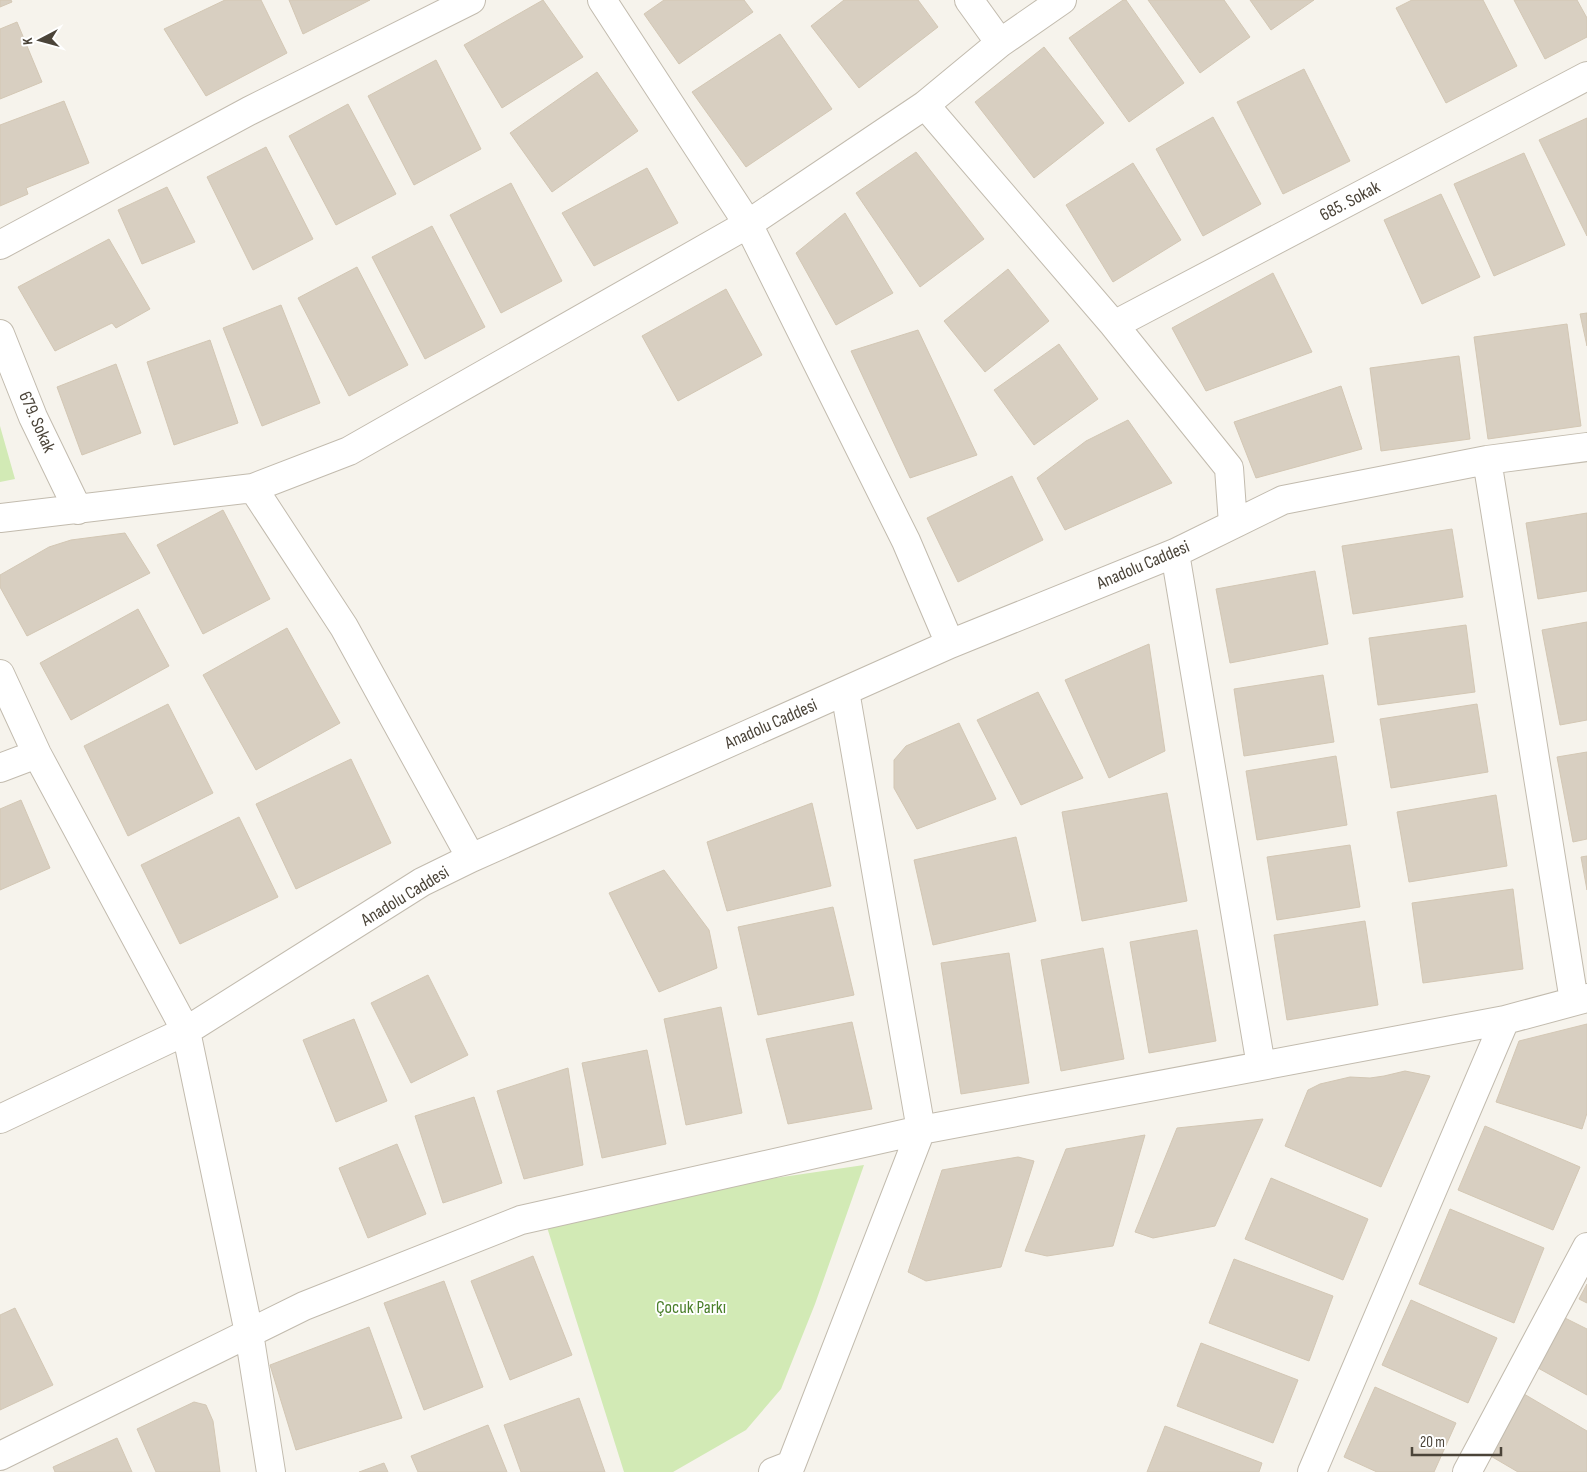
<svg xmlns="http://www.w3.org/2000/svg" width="1587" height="1472" viewBox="0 0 1587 1472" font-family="'Sofia Sans Condensed',sans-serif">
<rect width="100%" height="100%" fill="#f6f3ec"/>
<path fill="#d2eab5" d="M0 426 15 479 0 482Z
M864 1165 815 1304 781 1389 746 1430 673 1472H624L546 1224 695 1190Z"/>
<path fill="#d8cfc1" stroke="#d3c7b4" d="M0 0H11L12 2 0 7Z
M225 0H261L287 53 206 96 164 29Z
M289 0H370L303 34Z
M543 0 583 57 502 108 464 45Z
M664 0H744L753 12 679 64 644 14Z
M844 0H918L938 27 859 88 811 26Z
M1123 0H1126L1184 83 1129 122 1069 38Z
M1148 0H1224L1250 37 1200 73Z
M1250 0H1314L1271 30Z
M1412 0H1483L1517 66 1446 103 1396 8Z
M1514 0H1577L1587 18V37L1545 59Z
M17 22 42 82 0 99V29Z
M780 34 832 109 746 167 692 92Z
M1044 47 1104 123 1034 178 975 102Z
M436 60 481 149 414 185 368 96Z
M1304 69 1350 161 1283 194 1237 102Z
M597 72 638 131 552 192 510 133Z
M64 101 89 163 26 188 28 194 0 206V125Z
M348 104 396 194 336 225 289 136Z
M1213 117 1261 204 1203 236 1156 149Z
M1587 118V236L1539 140Z
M266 147 313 239 253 270 207 177Z
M916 152 984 239 920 287 856 193Z
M1524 153 1565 245 1494 276 1454 184Z
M1133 163 1181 240 1113 282 1066 205Z
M647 168 678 223 594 266 562 213Z
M511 183 562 281 501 313 450 215Z
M167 187 195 242 142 264 118 210Z
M1441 194 1480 277 1422 304 1384 220Z
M845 213 893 293 836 325 796 253Z
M432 226 485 327 425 359 372 257Z
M109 239 150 309 116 328 112 323 55 351 18 287Z
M357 267 408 365 349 396 298 298Z
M1008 269 1049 321 985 372 944 321Z
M1273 273 1312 352 1206 391 1172 328Z
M726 289 762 355 678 401 642 336Z
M281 305 320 403 262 426 223 328Z
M1587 313V346L1580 314Z
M1567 324 1581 426 1488 439 1474 337Z
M918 330 977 455 910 478 851 351Z
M210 340 238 423 174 445 147 362Z
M1059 344 1098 399 1034 445 994 390Z
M1459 356 1470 439 1381 451 1370 368Z
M116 364 141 433 82 455 57 387Z
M1341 386 1362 449 1256 478 1234 422Z
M1128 420 1172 483 1065 530 1037 478 1086 441Z
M1012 476 1043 540 958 582 927 518Z
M223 510 270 599 203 634 157 545Z
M1587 513V591L1538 599 1526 523Z
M1452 529 1463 597 1353 614 1342 546Z
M125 533 150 573 27 636 0 587V575L49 547 71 540Z
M1315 571 1328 644 1230 663 1216 589Z
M138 609 169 666 71 720 40 663Z
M1587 622V720L1560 725 1542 630Z
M1466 625 1475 692 1378 705 1369 638Z
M287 628 340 723 256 770 203 675Z
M1149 644 1165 751 1109 778 1065 680Z
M1323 675 1334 742 1244 756 1234 689Z
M1038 692 1083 778 1021 805 977 720Z
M168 704 213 793 128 836 84 746Z
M1477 704 1488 772 1391 788 1380 719Z
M959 723 996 799 917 829 894 788V760L906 746Z
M1587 752V839L1573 842 1557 757Z
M1336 756 1347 825 1257 840 1246 771Z
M351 759 391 843 296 889 256 804Z
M1167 793 1187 901 1082 921 1062 812Z
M1496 795 1507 866 1409 882 1397 812Z
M21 800 50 868 0 890V809Z
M812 803 831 886 727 911 707 842Z
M239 817 278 897 180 944 141 865Z
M1016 837 1036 921 933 945 914 860Z
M1350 845 1360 907 1277 920 1267 857Z
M1587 856V890L1581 857Z
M664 870 709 930 717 968 659 992 609 893Z
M1513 889 1523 969 1423 983 1412 903Z
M833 907 854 995 758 1015 738 927Z
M1365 921 1378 1005 1287 1020 1274 935Z
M1197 930 1216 1041 1149 1053 1130 942Z
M1103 948 1124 1059 1061 1071 1041 960Z
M1009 953 1029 1083 961 1094 941 963Z
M428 975 468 1055 411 1083 371 1003Z
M721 1007 742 1113 686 1125 664 1019Z
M354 1019 387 1101 336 1122 303 1040Z
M852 1022 872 1109 788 1124 766 1039Z
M1587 1024V1113L1582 1129 1496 1102 1519 1041Z
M647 1050 666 1144 602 1158 582 1063Z
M568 1068 583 1165 524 1179 497 1091Z
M1405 1071 1430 1076 1381 1187 1285 1146 1308 1090 1320 1084 1350 1077 1370 1078 1384 1076Z
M474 1097 502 1183 443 1203 415 1116Z
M1263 1119 1215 1226 1153 1238 1135 1232 1177 1128Z
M1485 1126 1580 1167 1553 1230 1458 1190Z
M1145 1135 1113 1246 1047 1256 1025 1251 1066 1149Z
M397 1144 426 1214 368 1238 339 1168Z
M1018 1157 1034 1161 1001 1267 926 1281 908 1272 942 1170Z
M1271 1178 1368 1219 1343 1280 1245 1239Z
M1450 1209 1544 1248 1514 1323 1419 1284Z
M533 1256 572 1355 510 1380 471 1281Z
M1234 1259 1333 1296 1309 1361 1209 1323Z
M444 1281 483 1387 424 1410 384 1303Z
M1587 1284V1303L1579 1299Z
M1411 1300 1497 1338 1468 1403 1382 1365Z
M15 1308 53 1385 0 1410V1315Z
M1565 1318 1587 1329V1395L1538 1368Z
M369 1327 402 1418 296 1450 270 1365Z
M1201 1343 1298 1380 1273 1443 1177 1406Z
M1375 1387 1456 1423 1434 1472H1377L1344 1457Z
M1524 1394 1587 1431V1472H1518L1489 1455Z
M579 1398 605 1472H521L504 1425Z
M194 1402 206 1405 213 1421 220 1472H156L137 1429Z
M488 1425 507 1472H418L411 1456Z
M1165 1426 1262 1463 1259 1472H1147Z
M117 1438 132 1472H55L53 1467Z
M384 1463 388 1472H359Z"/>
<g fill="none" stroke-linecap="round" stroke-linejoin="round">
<g stroke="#c2bbae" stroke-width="30">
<path id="minor" d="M602 0 748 224 906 541 950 644
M969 0 1000 43
M925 105 1114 325 1229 468 1233 524
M0 245 249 111 471 0
M1114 325 1587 76
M0 334 33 417 78 510
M1487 460 1574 1001
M253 488 344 627 471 858
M0 518 253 488 349 451 748 224 925 105 1000 43 1062 0
M1175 553 1261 1066
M0 674 37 754 186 1031 249 1333 271 1472
M0 768 37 754
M0 1119 186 1031 422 882 471 858 950 644 1175 553 1283 500 1487 460 1587 447
M0 1456 304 1306 521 1220 921 1130 1505 1020 1587 998
M773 1472 791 1465 921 1130 845 691
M1312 1472 1505 1020
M1467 1472 1587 1247"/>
</g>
<use href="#minor" stroke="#fff" stroke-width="28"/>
</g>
<g text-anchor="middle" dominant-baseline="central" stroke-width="4" stroke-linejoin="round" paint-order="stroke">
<g font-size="18" fill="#4b4439" stroke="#fff">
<text transform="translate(1350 201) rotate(-28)">685. Sokak</text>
<text transform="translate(37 422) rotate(66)">679. Sokak</text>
<text transform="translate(1143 565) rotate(-23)">Anadolu Caddesi</text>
<text transform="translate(771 724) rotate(-24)">Anadolu Caddesi</text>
<text transform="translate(405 896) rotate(-31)">Anadolu Caddesi</text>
</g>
<g font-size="18" fill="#4a7f2a" stroke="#fff">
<text x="691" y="1307">Çocuk Parkı</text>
</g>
</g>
<g transform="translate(40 40) rotate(264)" stroke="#ffffff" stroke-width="4" paint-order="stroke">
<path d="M0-4L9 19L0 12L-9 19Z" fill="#4b4439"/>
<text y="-8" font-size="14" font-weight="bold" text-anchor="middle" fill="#4b4439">K</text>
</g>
<path d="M1412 1447v8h89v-8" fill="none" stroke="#4b4439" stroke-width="2.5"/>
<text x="1420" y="1447" font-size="15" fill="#4b4439" stroke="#ffffff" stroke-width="4" paint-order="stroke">20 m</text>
</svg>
